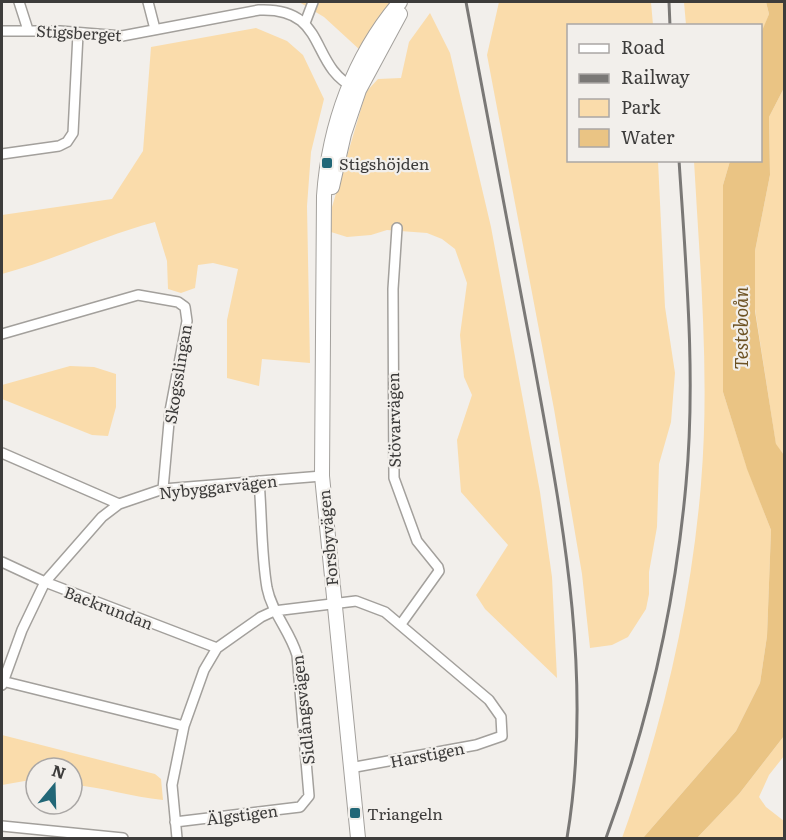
<svg xmlns="http://www.w3.org/2000/svg" width="786" height="840" viewBox="0 0 786 840" font-family="Literata,serif">
<rect width="100%" height="100%" fill="#f2efeb"/>
<path fill="#fadcab" d="M299 2H391L360 50 324 17Z
M499 2H651L653 25 568 26V160L658 161 665 307 675 373 671 422 659 464 657 527 649 572V594L646 609 628 637 612 645 590 648 582 574 554 409 487 55Z
M684 2H766L769 14 761 36 760 26 686 25Z
M430 13 450 53 491 227 540 492 552 577 557 678 485 609 476 595 508 545 461 492 457 440 472 395 464 377 460 335 467 283 455 249 442 239 427 233 387 230 371 235 347 237 331 232 332 207 366 92 378 79 401 78 409 42Z
M256 28 287 41 303 55 324 99 311 152 307 206 310 363 262 359 259 386 227 378V320L238 269 213 263 198 265 195 288 181 293 168 289 167 261 155 222C102 236 54 260 2 274V215L112 199 143 151 151 47Z
M784 88V455L776 445 755 309V251L770 175 769 117Z
M694 161H730L723 185V392L746 465 771 530 767 636 760 683 736 731 643 838H622C663 724 691 605 701 484 710 376 700 268 694 161Z
M70 366 94 367 116 374V407L108 436 92 435 2 399V385Z
M2 735 155 774 161 779 163 800C132 797 103 787 72 785V768H36V779L2 785Z
M784 736V756L769 775 759 797 766 807 784 821V838H697L739 794Z"/>
<path fill="#eac484" d="M766 2H784V88L769 117 770 175 755 251V311L776 444 784 455V736L739 794 697 838H643L736 731 760 683 767 636 771 530 747 469 723 392V185L730 161 760 160V36L769 14Z"/>
<g fill="none" stroke-linecap="round" stroke-linejoin="round">
<g stroke="#a3a09c" stroke-width="12">
<path id="street" d="M19 2 28 30
M148 2 155 29
M305 23 313 2
M2 31H60L122 36 259 10C329 7 308 66 355 88
M2 154 59 146 67 142 73 133 78 34
M397 228 393 289 394 478 417 541 438 567 439 571 401 624
M2 334 138 295 178 302 185 307 187 321 170 411 163 489
M2 453 119 504
M2 562 45 582 217 648
M2 681 184 726
M2 685 22 630 45 582 102 517 119 504 163 489 322 476
M175 822 300 807 309 796 297 655C290 631 272 613 267 588 261 553 262 516 259 481
M2 826 123 838
M177 838 172 785 184 726 204 670 217 648 261 617 274 611 356 601 385 612 489 700 501 717 502 736 476 745 350 768"/>
</g>
<g stroke="#a3a09c" stroke-width="16">
<path id="secondary" d="M332 187 344 134 359 90 400 14
M358 838 322 476 324 196C329 125 354 56 400 2"/>
</g>
<use href="#street" stroke="#fff" stroke-width="9"/>
<use href="#secondary" stroke="#fff" stroke-width="14"/>
<path stroke="#7a7876" stroke-width="3" d="M466 2C489 120 511 239 533 358 562 517 594 677 567 838
M669 2 670 26
M606 838C648 724 675 606 686 484 696 377 686 268 679 160"/>
</g>
<g fill="#226777" stroke="#f2efeb" stroke-width="2">
<rect x="321" y="157" width="12" height="12" rx="3"/>
<rect x="349" y="807" width="12" height="12" rx="3"/>
</g>
<g text-anchor="middle" dominant-baseline="central" stroke-width="4.5" stroke-linejoin="round" paint-order="stroke">
<g font-size="16" fill="#3d3c3b" stroke="#f2efeb">
<text transform="translate(79 32) rotate(3)">Stigsberget</text>
<text transform="translate(177 374) rotate(-81)">Skogsslingan</text>
<text transform="translate(393 420) rotate(-91)">Stövarvägen</text>
<text transform="translate(218 486) rotate(-6)">Nybyggarvägen</text>
<text transform="translate(327 538) rotate(-95)">Forsbyvägen</text>
<text transform="translate(109 607) rotate(21)">Backrundan</text>
<text transform="translate(302 710) rotate(-96)">Sidlångsvägen</text>
<text transform="translate(427 754) rotate(-11)">Harstigen</text>
<text transform="translate(242 814) rotate(-7)">Älgstigen</text>
</g>
<g font-size="16" fill="#3d3c3b" stroke="#f2efeb" text-anchor="start">
<text x="339" y="163">Stigshöjden</text>
<text x="367" y="813">Triangeln</text>
</g>
<g font-size="18" font-style="italic" fill="#6d5223" stroke="#f2efeb">
<text transform="translate(740 328) rotate(-90)">Testeboån</text>
</g>
</g>
<rect width="786" height="840" fill="none" stroke="#3d3c3b" stroke-width="6"/>
<rect x="567" y="24" width="195" height="138" fill="#f2efeb" stroke="#aaa7a5" stroke-width="1.5"/>
<rect x="579" y="44" width="30" height="9" fill="#ffffff" stroke="#aaa7a5" stroke-width="1.5"/>
<text x="621" y="54" font-size="18" fill="#3d3c3b">Road</text>
<rect x="579" y="74" width="30" height="9" fill="#7a7876" stroke="#aaa7a5" stroke-width="1.5"/>
<text x="621" y="84" font-size="18" fill="#3d3c3b">Railway</text>
<rect x="579" y="99" width="30" height="18" fill="#fadcab" stroke="#aaa7a5" stroke-width="1.5"/>
<text x="621" y="114" font-size="18" fill="#3d3c3b">Park</text>
<rect x="579" y="129" width="30" height="18" fill="#eac484" stroke="#aaa7a5" stroke-width="1.5"/>
<text x="621" y="144" font-size="18" fill="#3d3c3b">Water</text>
<g transform="translate(54 786) rotate(19)"><circle r="28" fill="#f2efeb" stroke="#aaa7a5" stroke-width="1.5"/>
<path d="M0-4.5L10 22L0 15L-10 22Z" fill="#226777"/>
<text y="-9" font-size="16" font-weight="bold" text-anchor="middle" fill="#3d3c3b">N</text>
</g>
</svg>
